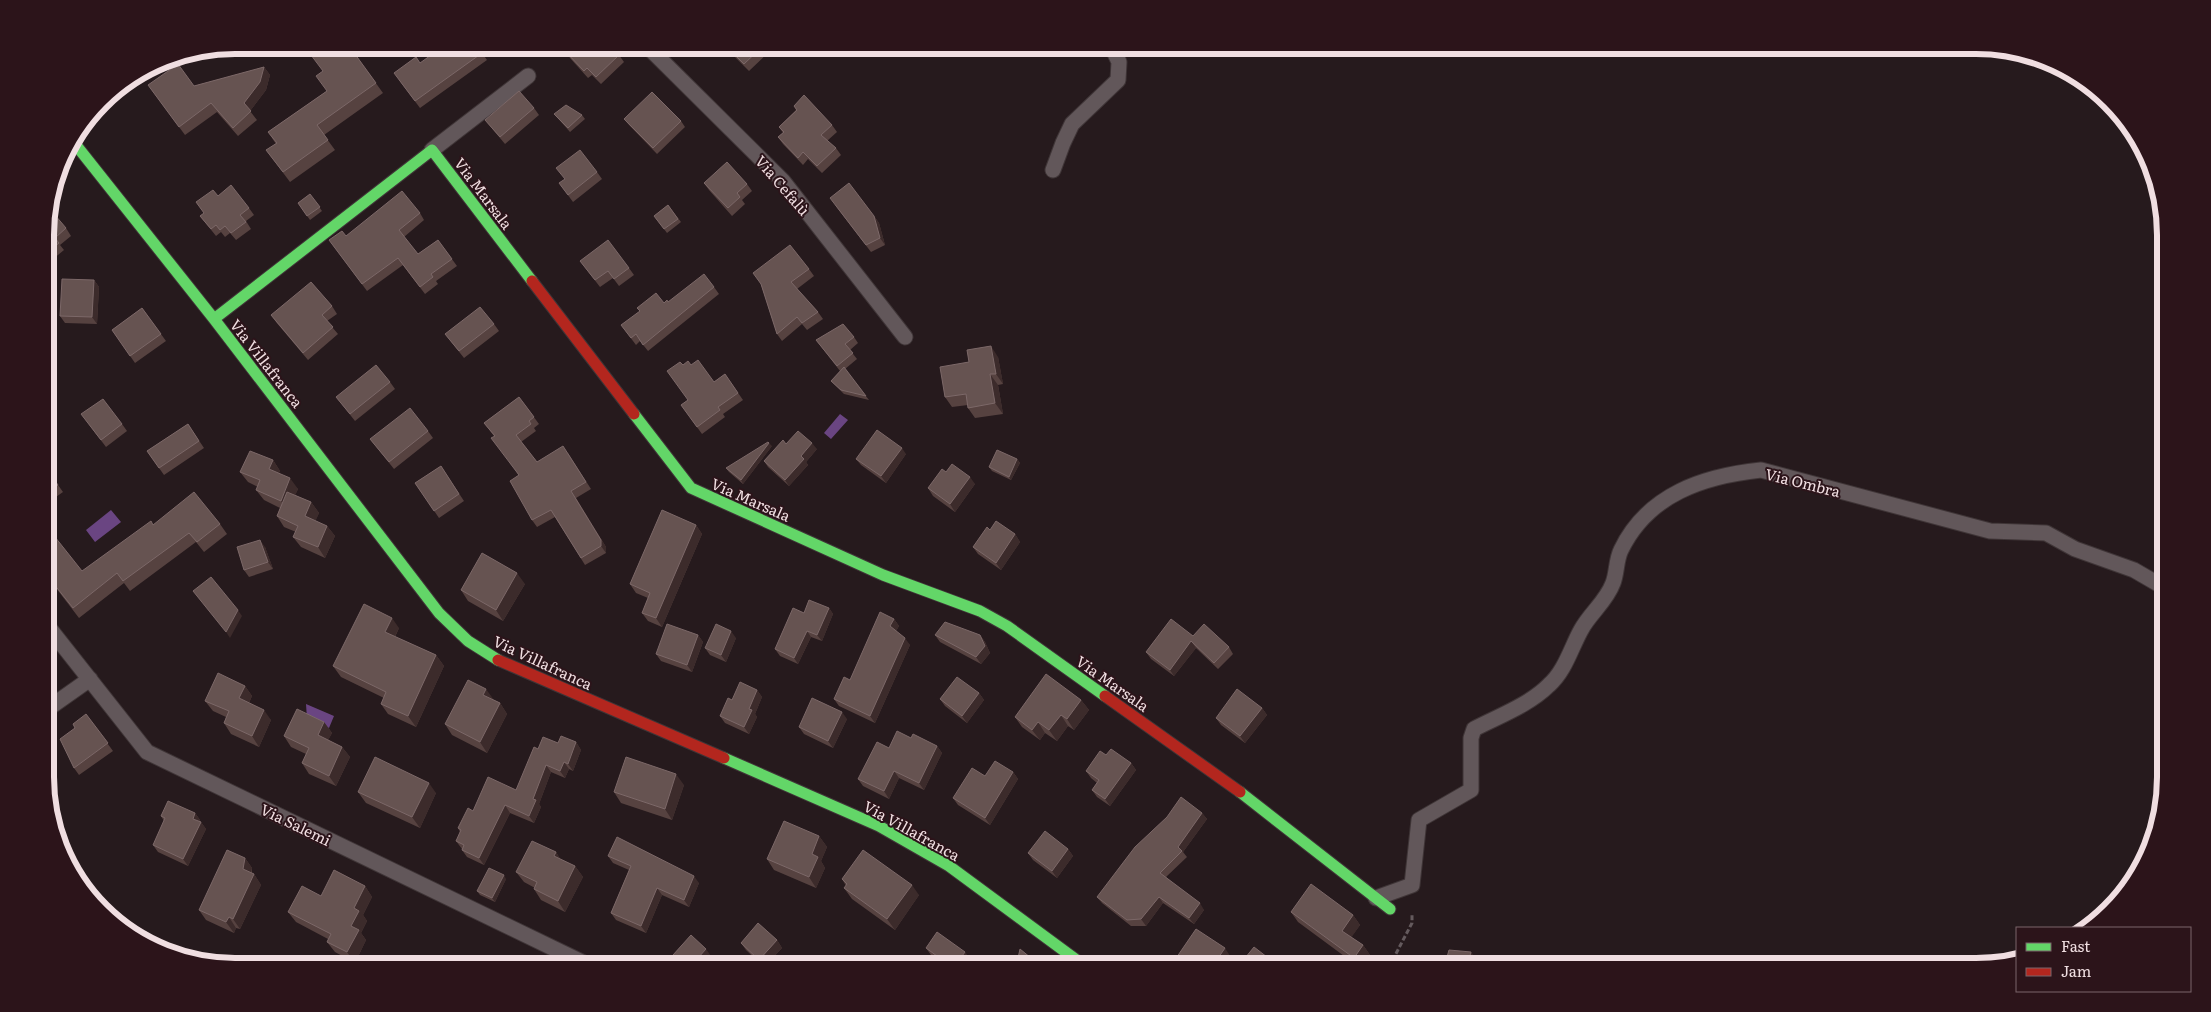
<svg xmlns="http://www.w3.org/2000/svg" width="2211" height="1012" viewBox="0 0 2211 1012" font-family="Literata,serif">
<rect width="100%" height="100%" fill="#261a1d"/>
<path fill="#6a4582" d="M840 414 848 420 831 439 824 433Z
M111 510 121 522 95 542 86 530Z
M306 704 334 716 329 728 307 719Z
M370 955 392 966V967H364Z"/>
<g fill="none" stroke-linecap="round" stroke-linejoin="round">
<g stroke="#3f3537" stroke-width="17">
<path id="street" d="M646 45 783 181 905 337
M432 150 528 76
M1053 170 1063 143 1072 124 1118 80 1119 62 1111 45
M46 624 147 752 592 967
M46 710 90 679
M1376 898 1412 885 1419 820 1471 790V738L1474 729C1499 716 1529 705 1549 685 1565 671 1571 648 1581 630 1590 613 1606 602 1613 583 1617 573 1616 560 1621 550 1648 494 1704 476 1761 470L1990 531 2046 533 2075 549 2134 570 2165 588"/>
</g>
<g stroke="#3f3537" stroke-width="13">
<path id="fast" d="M72 140 214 319 439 613 468 641 498 660
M214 319 432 150 532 281
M634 414 691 488 883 575 980 611 1007 626 1105 696
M724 758 879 826 949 866 1086 967
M1240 792 1390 909"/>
</g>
<g stroke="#3f3537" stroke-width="13">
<path id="jam" d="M532 281 634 414
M498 660 724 758
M1105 696 1240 792"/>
</g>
<path stroke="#645a5d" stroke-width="3" stroke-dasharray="5 2.5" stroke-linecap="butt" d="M1389 967 1412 923V913"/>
<use href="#street" stroke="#62575a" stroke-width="15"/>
<use href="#fast" stroke="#63d668" stroke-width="11"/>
<use href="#jam" stroke="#b3261e" stroke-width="11"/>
</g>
<path fill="#564240" d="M723 45H769L772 49 749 71Z
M352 50 383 93 324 135 335 150 290 182 266 150 276 144 268 132 327 91 346 54Z
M565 51 619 55 624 62 601 84 592 75 588 78 570 58Z
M482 53 487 60 420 108 399 80 420 63Z
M264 67 270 75 266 90 250 111 257 120 238 136 217 112 185 135 148 85 194 86Z
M794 106 832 125 837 132 827 141 836 148 841 155 822 173 808 159 803 165 783 144 778 137 783 133 779 127 796 110Z
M534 108 539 115 505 144 485 120Z
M554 114 582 115 585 119 570 132Z
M624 119 681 121 685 127 657 154 629 125Z
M597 172 602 179 573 202 559 183Z
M704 183 747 184 752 191 742 200 745 204 732 216 709 190Z
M310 194 322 211 310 220 298 203Z
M218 196 249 208 254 215 246 221 251 229 236 240 230 233 225 237 221 232 216 236 200 216 204 213 196 202Z
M668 205 681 222 667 233 654 216Z
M835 205 874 216 879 223 885 245 871 252Z
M420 213 424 220 404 237 418 254 438 240 457 266 436 281 438 284 425 294 403 265 367 291 329 240 346 236Z
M45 222 66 228 71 236 60 245 64 250 46 265Z
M580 261 629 268 634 275 619 286 613 278 600 287Z
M809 269 814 276 797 289 818 312 823 319 807 330 802 324 782 341 777 334 761 284Z
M94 280 99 287 97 324 65 323 60 316Z
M714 287 719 294 648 351 640 341 636 345 621 325 664 303 668 302Z
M332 306 337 314 327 321 338 334 308 360 276 322 271 315Z
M142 308 166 341 135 363 112 330Z
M494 324 499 331 464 358 445 334Z
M854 337 858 343 850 350 857 359 845 369 869 400 844 394 831 381 840 371 816 340Z
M998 357 1003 384 998 385 1003 414 975 418 968 408V405L952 407 945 397 969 362Z
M683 365H691L714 382 725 374 743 400 723 414 725 417 702 434 681 405 688 400Z
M390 382 395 389 355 421 336 397Z
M519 397 539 424 534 428 536 431 521 442 537 462 568 453 591 489 576 498 606 547V553L585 565 555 517 537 527 532 520 519 476 494 436 484 423Z
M81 414 122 424 127 431 106 447Z
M188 424 204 448 164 475 147 451Z
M428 431 433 438 394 469 370 439Z
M772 446 743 484 729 472 726 468Z
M817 449 806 462 808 465 789 486 768 467 764 461Z
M906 454 886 483 861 465 856 459Z
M1017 459 1020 463 1011 480 992 471 989 467Z
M273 460 280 471 279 473 298 489 295 495 311 502 319 513 315 521 327 526 335 536 325 558 301 547 293 537 296 532 284 527 277 516 280 508 264 500 256 490 258 487 248 482 240 472Z
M441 466 464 501 439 518 415 483Z
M46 468 63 492 46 504Z
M946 472 975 484 955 512 933 496 928 488Z
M220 524 227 534 204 552 196 542 130 591 124 583 79 618 46 575V544L82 571 153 525Z
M696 525 702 534 662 627 648 621 642 613 648 598 636 593 630 584Z
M990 530 1015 534 1020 542 1001 570 978 554 973 547Z
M265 547 273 569 249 577 244 570Z
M525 584 503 621 468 601 461 590Z
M829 608 833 614 822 641 811 637 798 664 780 656 775 649 804 613Z
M894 619 899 626 896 631 910 645 875 723 839 706 834 699 850 680Z
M399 628 395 637 436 655 444 666 416 727 388 714 381 704 384 698 341 677 333 666Z
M698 635 703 642 692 672 661 661 656 654Z
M935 635H980L985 642 990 653 981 664 940 642Z
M1193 636 1229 647 1233 654 1218 669 1196 648 1174 676 1151 659 1146 652Z
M736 638 726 662 710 655 705 648Z
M245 686 252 696 249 703 271 720 259 747 231 734 224 723 226 717 213 711 205 701Z
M757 690 762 697 755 714 757 717 749 734 725 723 720 716 732 700Z
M979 693 984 700 967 723 945 706 940 699Z
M494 700 500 703 507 714 487 753 452 735 445 724Z
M1081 700 1089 710 1074 730 1068 726 1057 741 1045 733 1040 740 1022 727 1015 717Z
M1262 708 1267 715 1245 743 1221 725 1216 718Z
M86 714 113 751 79 775 74 768 75 728Z
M847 719 833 748 804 734 799 727Z
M324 722 332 733 328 740 342 747 350 757 336 786 309 774 302 763 306 754 291 747 284 736Z
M911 738 937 746 942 753 924 790 899 778 889 799 863 786 858 779 889 748Z
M576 742 581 750 573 771 569 769 565 778 551 772 539 804 541 807 534 823 510 813 484 865 467 857 462 850V849L456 841 460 832 458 828 473 811 516 790 558 743Z
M1106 755 1131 763 1136 770 1110 806 1097 797 1092 790 1097 783 1091 778 1086 771Z
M1013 772 1018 779 990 825 958 805 953 798 985 776Z
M684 785 672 820 621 803 614 792Z
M358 792 436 793 420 828 366 803Z
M47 800 52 808 49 811 47 802Z
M195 813 200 820V821L206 829 188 866 158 852 153 845 164 821 161 816Z
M1202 813 1207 819 1183 852 1187 857 1166 877 1204 910 1194 924 1163 903 1146 926H1131L1102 903 1097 897Z
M819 836 827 847 821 861 825 868 816 888 774 870 767 859Z
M1068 849 1073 856 1057 878 1033 860 1028 853Z
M556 852 560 859 575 866 583 877 565 912 541 900 534 889 535 888 524 882 516 872Z
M608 856 699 883 689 907 662 895 646 933 616 920 611 913 629 870 613 863Z
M245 858 252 868V873L254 874 261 885 240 929 236 928 234 933 206 920 199 910Z
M506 879 495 902 480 895 477 891Z
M842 879 919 895 895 930 852 899 844 888 846 886Z
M365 886 372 897 363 915 367 921 361 933 366 940 355 963 335 952 327 942 328 939 296 922 288 912 321 896Z
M1291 912 1353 915 1360 925 1351 937 1363 945 1370 955 1361 967H1359L1298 922Z
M777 940 782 948 764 967 746 950 741 943Z
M926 948 970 959 964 967H947L931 955Z
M673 955 711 956 701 967H683L678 963Z"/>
<path fill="#3c2b2b" d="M264 67 270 75 266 90 250 111 244 103Z
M874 216 879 223 885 245 880 238Z
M94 280 99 287 97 324 92 317Z
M991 346 998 357 1003 384 996 374Z
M990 374 998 385 1003 414 995 403Z
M769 443 772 446 743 484 741 480Z
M812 443 817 449 806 462 808 465 789 486 785 480 801 456Z
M902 448 906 454 886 483 881 476Z
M1017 459 1020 463 1011 480 1009 477Z
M273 460 280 471 276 479 269 469Z
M970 477 975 484 955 512 950 504Z
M290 478 298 489 288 511 281 501Z
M571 491 606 547V553L601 546Z
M311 502 319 513 313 527 305 516Z
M696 525 702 534 662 627 656 618Z
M327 526 335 536 325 558 318 547Z
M1015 534 1020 542 1001 570 996 563Z
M260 540 265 547 273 569 268 562Z
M517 573 525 584 503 621 496 610Z
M829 608 833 614 822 641 817 635Z
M238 610 242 616 230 638 226 632Z
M392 618 399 628 392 642 385 632Z
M894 619 899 626 895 633 890 626Z
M731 631 736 638 726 662 721 655Z
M807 631 811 637 798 664 794 658Z
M698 635 703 642 692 672 687 665Z
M980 635 985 642 990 653 981 664 976 657Z
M905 638 910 645 875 723 870 716Z
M1191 641 1196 648 1174 676 1170 670Z
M436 655 444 666 416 727 408 716Z
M245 686 252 696 246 709 239 698Z
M486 689 494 700 483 695Z
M757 690 762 697 755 714 757 717 749 734 744 727 749 709Z
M979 693 984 700 967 723 962 716Z
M1081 700 1089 710 1074 730 1067 719Z
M500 703 507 714 487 753 480 742Z
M1262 708 1267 715 1245 743 1240 736Z
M264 710 271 720 259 747 252 736Z
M842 712 847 719 833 748 828 741Z
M1061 715 1068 726 1057 741 1049 730Z
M324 722 332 733 325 746 318 735Z
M1038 722 1045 733 1040 740 1032 730Z
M576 742 581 750 573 771 568 764Z
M937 746 942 753 924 790 919 783Z
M342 747 350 757 336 786 329 776Z
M564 762 569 769 565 778 560 771Z
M1131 763 1136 770 1110 806 1105 799Z
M546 765 551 772 539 804 541 807 534 823 529 816 533 799Z
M894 771 899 778 889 799 884 791Z
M1013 772 1018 779 990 825 985 818Z
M676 774 684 785 672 820 665 809Z
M429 783 436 793 420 828 412 817Z
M505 805 510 813 484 865 479 858Z
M195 813 200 820 198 826 193 819Z
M1202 813 1207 819 1183 852 1178 847Z
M201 822 206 829 188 866 183 859Z
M819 836 827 847 821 861 825 868 816 888 809 877 812 854Z
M1068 849 1073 856 1057 878 1052 871Z
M556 852 563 863 554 856Z
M245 858 252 868 250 879 243 869Z
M575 866 583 877 565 912 558 901Z
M254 874 261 885 240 929 233 919Z
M504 875 506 879 495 902 492 898Z
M694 876 699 883 689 907 684 900Z
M912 885 919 895 895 930 887 919Z
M365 886 372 897 363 915 367 921 361 933 366 940 355 963 347 952 354 908Z
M657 888 662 895 646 933 641 926Z
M1159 897 1163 903 1146 926 1141 919Z
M1200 903 1204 910 1194 924 1189 918Z
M1353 915 1360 925 1349 941 1342 931Z
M229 917 236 928 234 933 226 922Z
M142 931 147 938 145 943 138 939Z
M777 940 782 948 764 967 759 960Z
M1363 945 1370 955 1361 967H1360L1354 958Z
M1225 948 1232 959 1227 967H1212Z
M706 949 711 956 701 967H690Z
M965 952 970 959 964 967H954Z
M1471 952 1474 956 1471 967H1467Z"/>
<path fill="#665351" stroke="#7c6868" d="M310 45H340L346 54 352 50 376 83 317 125 328 140 283 172 266 150 277 143 268 132 327 91 316 76 323 71 305 47Z
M445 45H476L482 53 415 101 394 73 416 57 420 63Z
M571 45H609L619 55 596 77 587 68 584 71 565 51Z
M725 45H764L744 64Z
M178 64 194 86 264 67 260 82 244 103 251 111 233 128 211 103 179 127 148 85Z
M519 91 534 108 500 137 485 120Z
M652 92 681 121 653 148 624 119Z
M804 95 832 125 821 135 836 148 817 166 803 152 798 158 778 137 784 132 779 127 797 110 794 106Z
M566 105 582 115 568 128 554 114Z
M580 150 597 172 568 195 559 183 565 179 556 168Z
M727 162 747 184 737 193 740 197 728 208 704 183Z
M849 183 874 216 880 238 866 245 830 198Z
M231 185 249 208 240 215 246 222 231 233 225 226 220 230 216 225 211 229 200 216 204 213 196 202 213 190 218 196Z
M402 191 420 213 399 230 418 254 438 240 452 259 431 274 433 277 420 287 398 258 362 284 329 240 342 231 346 236Z
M310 194 320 207 307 216 298 203Z
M668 205 678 219 664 229 654 216Z
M49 208 66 228 55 238 59 243 46 254 45 222Z
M608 240 629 268 614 279 608 271 595 280 580 261Z
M790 245 809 269 791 282 818 312 802 323 797 317 777 334 761 284 753 273Z
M704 274 714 287 643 345 636 334 631 338 621 325 640 311 637 308 656 293 664 303 667 300 668 302Z
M62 279 94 280 92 317 60 316Z
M311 282 332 306 322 315 333 327 303 353 271 315Z
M480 307 494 324 459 351 445 334Z
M142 308 161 334 130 356 112 330Z
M843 324 854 337 845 344 853 353 837 366 816 340Z
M991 346 996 374H990L995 403 968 408 966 394 945 397 940 367 969 362 967 350Z
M698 360 714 382 725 374 738 393 718 407 720 410 697 427 681 405 688 400 667 371 680 362 683 365 688 361 691 365Z
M376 365 390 382 350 414 336 397Z
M844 367 866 396 841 390 831 381Z
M519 397 534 417 529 421 531 424 516 435 537 462 563 446 586 482 571 491 601 540V546L581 558 551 510 532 520 510 481 519 475 491 438 495 436 484 423Z
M103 399 122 424 101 440 81 414Z
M410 408 428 431 389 462 370 439Z
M188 424 199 441 159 468 147 451Z
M877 430 902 448 881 476 856 459Z
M798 431 812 443 801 456 804 459 785 480 764 461 783 440 786 444Z
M768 442 769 443 741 480 726 468Z
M997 450 1017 459 1009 477 989 467Z
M250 451 273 460 269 469 290 478 281 501 256 490 260 480 240 472Z
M952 464 970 477 950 504 928 488 942 469 946 472Z
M441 466 459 494 434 511 415 483Z
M46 468 58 485 46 493Z
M194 492 220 524 197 542 189 533 123 581 117 573 73 608 46 574V544L55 537 82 571 151 521 153 525Z
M287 492 311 502 305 516 327 526 318 547 293 537 298 526 277 516Z
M662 510 696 525 656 618 642 613 650 593 630 584Z
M996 521 1015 534 996 563 973 547 987 527 990 530Z
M260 540 268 562 244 570 237 547Z
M482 553 517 573 496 610 461 590Z
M211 577 238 610 226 632 193 591Z
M809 600 829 608 817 635 807 631 794 658 775 649 793 608 804 613Z
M364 604 392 618 385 632 436 655 408 716 381 704 386 692 333 666Z
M880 612 894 619 890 626 905 638 870 716 834 699 844 677 850 680Z
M1171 619 1193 636 1204 624 1229 647 1214 663 1191 641 1170 670 1146 652Z
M945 622 980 635 985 646 976 657 935 635Z
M667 624 698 635 687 665 656 654Z
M716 624 731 631 721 655 705 648Z
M218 673 245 686 239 698 264 710 252 736 224 723 229 711 205 701Z
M1046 674 1081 700 1067 719 1061 715 1049 730 1038 722 1032 730 1015 717Z
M957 677 979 693 962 716 940 699Z
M468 680 486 689 483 695 500 703 480 742 445 724Z
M740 682 757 690 749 709 752 710 744 727 720 716 728 698 732 700Z
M1237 689 1262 708 1240 736 1216 718Z
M812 698 842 712 828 741 799 727Z
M297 709 324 722 318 735 342 747 329 776 302 763 309 748 284 736Z
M86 714 108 743 74 768 60 739 75 728 73 724Z
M897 731 911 738 913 734 937 746 919 783 894 771 884 791 858 779 877 742 889 748Z
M561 736 576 742 568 764 564 762 560 771 546 765 533 799 536 800 529 816 505 805 479 858 462 850 464 845 456 841 461 830 458 828 468 808 473 811 488 777 516 790 534 747 538 749 543 737 558 743Z
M1111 749 1131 763 1105 799 1092 790 1099 780 1086 771 1100 751 1106 755Z
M375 757 429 783 412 817 358 792Z
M626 757 676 774 665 809 614 792Z
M995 761 1013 772 985 818 953 798 972 768 985 776Z
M1181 797 1202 813 1178 847 1182 851 1160 873 1200 903 1189 918 1159 897 1141 919 1127 920 1097 897 1135 847 1167 817Z
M168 801 195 813 193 819 201 822 183 859 153 845 165 818 161 816Z
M784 821 819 836 812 854 818 857 809 877 767 859Z
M1045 831 1068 849 1052 871 1028 853Z
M617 837 694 876 684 900 657 888 641 926 611 913 631 866 608 856Z
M532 841 556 852 554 856 575 866 558 901 534 889 537 882 516 872Z
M227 850 245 858 243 869 254 874 233 919 229 917 226 922 199 910Z
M863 850 912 885 887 919 844 888 847 884 842 879Z
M489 868 504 875 492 898 477 891Z
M334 870 365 886 354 908 359 911 351 926 359 930 347 952 327 942 331 934 288 912 302 886 321 896Z
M1311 884 1353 915 1342 931 1363 945 1354 958 1291 912Z
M116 918 142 931 138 939 119 928 114 923Z
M758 923 777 940 759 960 741 943Z
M1196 929 1225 948 1212 967H1170Z
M937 932 965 952 954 967H952L926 948Z
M691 935 706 949 690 967H686L673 955Z
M1254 947 1276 964 1274 967H1246L1241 963Z
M1020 949 1042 967H1016Z
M1449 950 1471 952 1467 967H1453L1445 964Z
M889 958 903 967H885Z
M874 960 884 967H870Z"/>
<g text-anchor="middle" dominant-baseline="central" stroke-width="4" stroke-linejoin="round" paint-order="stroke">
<g font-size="15" fill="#f0dee1" stroke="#2c141a">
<text transform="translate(783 185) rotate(49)">Via Cefalù</text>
<text transform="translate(484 193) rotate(53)">Via Marsala</text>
<text transform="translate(267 363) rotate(52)">Via Villafranca</text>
<text transform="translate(1803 482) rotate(14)">Via Ombra</text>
<text transform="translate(751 499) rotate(24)">Via Marsala</text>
<text transform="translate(543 662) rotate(25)">Via Villafranca</text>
<text transform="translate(1113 683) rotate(35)">Via Marsala</text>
<text transform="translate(296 824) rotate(26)">Via Salemi</text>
<text transform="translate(912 830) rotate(29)">Via Villafranca</text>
</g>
</g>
<path d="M0 0H2211V1012H0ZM235 54H1976A181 181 0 0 1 2157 235V777A181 181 0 0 1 1976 958H235A181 181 0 0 1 54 777V235A181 181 0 0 1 235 54Z" fill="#2c141a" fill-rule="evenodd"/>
<path fill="none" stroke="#f0dee1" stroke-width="6" d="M235 54H1976A181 181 0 0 1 2157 235V777A181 181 0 0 1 1976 958H235A181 181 0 0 1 54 777V235A181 181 0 0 1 235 54Z"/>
<rect x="2016" y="927" width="175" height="65" fill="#2c141a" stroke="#7a656a"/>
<rect x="2026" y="943" width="25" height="8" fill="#63d668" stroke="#7a656a"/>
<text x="2061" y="952" font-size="15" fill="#f0dee1">Fast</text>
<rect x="2026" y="968" width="25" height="8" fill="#b3261e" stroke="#7a656a"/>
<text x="2061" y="977" font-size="15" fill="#f0dee1">Jam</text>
</svg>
